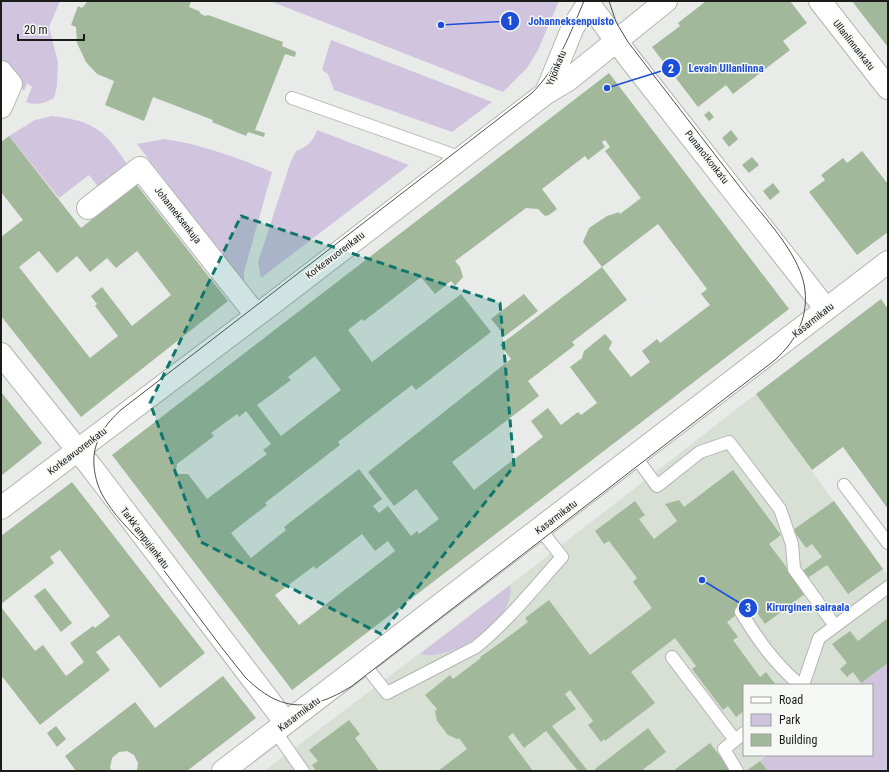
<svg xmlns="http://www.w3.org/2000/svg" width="889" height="772" viewBox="0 0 889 772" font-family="'Roboto Condensed',sans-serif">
<rect width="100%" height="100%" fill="#e8ebe7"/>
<path fill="#d8e0d6" d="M756 394 888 576V663L858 685H744V755H767L760 761 768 771H264L510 585Z"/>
<path fill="#d1c4df" d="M1 1H60L49 27 58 62 57 86 54 98C45 103 37 106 26 102L32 87 27 83 24 91 1 61Z
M270 1H559L538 50 527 68 503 92Z
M331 40 492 102 452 132 334 90 328 74 322 70Z
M52 116C97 121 107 133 130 169L102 192 89 175 59 198 9 136 35 120Z
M317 130 409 165 261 278 258 262 291 161 296 151C307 147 313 142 317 130Z
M164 139C203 145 236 157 272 172L244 272V282L137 144Z
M510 585C517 621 452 662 420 654Z
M888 663V771H768L760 761 767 755H872V685H858Z"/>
<path fill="#a2b89b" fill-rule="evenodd" d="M88 1H191L189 7 199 11 201 14 205 16 208 15 283 42 282 46 296 52 295 57 285 54 255 130 265 133 264 137 248 132 246 136 212 122 213 120 153 97 144 121 105 105 114 81 97 74 86 62 77 43 76 27 71 25 78 6 82 8Z
M706 1H790L807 23 783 41 790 50 733 94 726 85 698 107 652 47 680 26 678 23Z
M852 1H888V47L869 23Z
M609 73 789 309 292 690 112 455ZM605 140 610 147 605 151 641 198 620 214 619 212 607 216 589 228 583 242 602 267 658 224 707 289 701 294 710 305 660 343 657 339 642 351 650 362 631 377 609 349 612 342 605 334 584 351 582 358 570 367 597 403 581 415 578 412 561 425 548 408 531 421 543 437 474 490 452 462 539 396 528 381 575 345 572 342 627 300 602 267 500 345 511 359 368 472 394 506 416 489 439 519 419 534 417 531 411 536 388 506 379 513 373 506 382 499 359 469 284 527 286 530 251 558 231 533 267 505 265 503 340 445 338 442 412 385 416 390 491 332 461 294 372 362 348 330 362 319 364 321 421 277 435 294 451 281 455 286 463 277 460 267 455 261 526 208 538 209 545 216 549 215 557 209 542 189 585 156 588 160 605 147 602 142ZM315 356 341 390 281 436 257 405 291 380 288 377ZM246 411 271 444 263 450 267 454 207 499 188 474H178L176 471 177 464 214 436 211 433 237 414 239 417ZM362 534 375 551 388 541 395 551 299 625 275 595 314 566 316 569Z
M709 111 714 117 709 121 704 115Z
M731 130 738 139 729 147 722 138Z
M9 136 81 228 136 184 228 301 81 417 1 316V237L23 220 1 192V142ZM39 251 57 273 77 256 90 272 107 258 116 268 137 251 171 295 132 326 102 287 91 296 97 304 95 306 118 336 90 358 19 267Z
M862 151 888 184V232L857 255 809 192 825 180 821 175 843 158 847 163Z
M752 157 759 165 749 173 742 165Z
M773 183 780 192 770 200 763 191Z
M524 294 538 311 505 336 491 319Z
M881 299 888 309V509L843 447 812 470 756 394Z
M1 392 42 443 1 476Z
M733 470 781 535 769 544 806 593 765 624 751 604 727 622 738 637 733 640 760 677 766 672 776 685H744V711L736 717 728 706 723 710 692 669 696 666 675 638 631 672 655 703 605 741 604 739 601 742 588 725 593 721 570 690 565 694 576 709 552 726 588 771H578L546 731 524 748 513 733 508 737 533 771H438L467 749 459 738 457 739 448 735 437 721 435 711 437 709 425 695 450 675 453 679 481 658 480 657 500 643 528 622 525 618 549 600 590 655 652 608 633 582 637 578 609 541 604 544 595 531 635 501 645 515 639 519 654 539 677 521 665 504 679 500 684 507Z
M72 482 205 653 160 688 119 635 96 652 110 670 40 725 1 675V607L35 651 43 645 66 676 84 662 70 643 93 626 95 628 110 616 60 550 50 557 54 563 1 604V536Z
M834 501 883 569 848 594 827 565 806 579 801 572 822 557 812 544 806 548 793 530Z
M45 588 72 623 61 632 34 596Z
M888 618V663L861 683 853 672 847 677 840 669 847 663 832 644 850 631 858 641Z
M223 676 256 718 187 771H137L138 763 134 755 127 751 119 752 112 758 110 768 112 771H76L65 756 135 702 155 728Z
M349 720 360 734 355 738 379 771H316L312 765 318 761 309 750Z
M56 726 66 739 57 747 47 733Z
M648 728 666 752 641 771H596L595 769Z
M710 743 731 771H673Z
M760 761 768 771H746Z"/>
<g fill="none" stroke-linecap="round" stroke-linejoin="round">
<g stroke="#b2b5b2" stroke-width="14">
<path id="service" d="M292 98 462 158
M635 456 657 486 700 452 729 442 780 509 792 544 794 569 835 626
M844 485 888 543
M741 612C758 640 775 664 800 685
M672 657 735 740
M364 664 387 693 476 647C508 621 534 588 562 557L540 529
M803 685 819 638 888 587
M275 731 303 771
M737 771 724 749 744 733"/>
</g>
<g stroke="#b2b5b2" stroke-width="24">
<path id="minor" d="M820 1 888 88
M589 4 630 59 826 309
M1 72 11 84 1 107
M546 93 573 27 590 1
M88 208 140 168 256 315
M1 354 92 468 286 723
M1 508 273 303 546 93 568 80 666 1
M223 771 888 262"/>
</g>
<use href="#service" stroke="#fff" stroke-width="12"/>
<use href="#minor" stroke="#fff" stroke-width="22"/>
<path stroke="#4f504e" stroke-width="1" d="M584 1C570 34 558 67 532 93L122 409C105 424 92 442 94 466 95 478 99 491 106 501 118 521 138 537 153 556 184 596 213 638 245 677 281 713 310 712 352 686L775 360C797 340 810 315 804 284 797 251 764 217 743 191 705 141 666 92 628 42L616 22 609 1"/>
</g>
<path fill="#0f766e" fill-opacity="0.2" stroke="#0f766e" stroke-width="3" stroke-dasharray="8 5" stroke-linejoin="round" d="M241 216 500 303 514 466 381 634 201 542 150 403Z"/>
<g text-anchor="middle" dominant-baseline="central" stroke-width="3" stroke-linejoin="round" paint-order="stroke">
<g font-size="10" fill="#1b1b1a" stroke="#f6f8f5">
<text transform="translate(854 45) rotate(52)">Ullanlinnankatu</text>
<text transform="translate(556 68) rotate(-68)">Yrjönkatu</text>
<text transform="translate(707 157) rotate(52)">Punanotkonkatu</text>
<text transform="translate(178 215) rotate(52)">Johanneksenkuja</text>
<text transform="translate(335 255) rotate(-37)">Korkeavuorenkatu</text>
<text transform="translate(813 320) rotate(-38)">Kasarmikatu</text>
<text transform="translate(77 451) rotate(-37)">Korkeavuorenkatu</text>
<text transform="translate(556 517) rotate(-37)">Kasarmikatu</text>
<text transform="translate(145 538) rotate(53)">Tarkk'ampujankatu</text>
<text transform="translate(299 714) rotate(-37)">Kasarmikatu</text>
</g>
</g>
<path fill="none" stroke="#1d4ed8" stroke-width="1.5" d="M441 25L510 21M607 88L671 68M702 580L748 608"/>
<g fill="#1d4ed8" stroke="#f6f8f5" stroke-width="1.5">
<circle cx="441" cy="25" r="4"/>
<circle cx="607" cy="88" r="4"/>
<circle cx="702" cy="580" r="4"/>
<circle cx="510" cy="21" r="10"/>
<circle cx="671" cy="68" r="10"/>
<circle cx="748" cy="608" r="10"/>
</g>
<g font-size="12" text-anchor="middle" font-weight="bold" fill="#fff">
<text x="510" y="25">1</text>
<text x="671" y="73">2</text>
<text x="748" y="612">3</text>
</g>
<g font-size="11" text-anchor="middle" font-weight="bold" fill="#1d4ed8" stroke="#f6f8f5" stroke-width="3" stroke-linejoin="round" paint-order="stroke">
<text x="571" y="25">Johanneksenpuisto</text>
<text x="726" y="72">Levain Ullanlinna</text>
<text x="808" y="611">Kirurginen sairaala</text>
</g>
<rect width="889" height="772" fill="none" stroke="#1b1b1a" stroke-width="4"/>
<rect x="743" y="684" width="130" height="72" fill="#f6f8f5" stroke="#9ea09d"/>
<rect x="751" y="697" width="20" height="6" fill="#ffffff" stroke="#9ea09d"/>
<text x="779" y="704" font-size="12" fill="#1b1b1a">Road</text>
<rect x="751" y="714" width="20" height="12" fill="#d1c4df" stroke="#9ea09d"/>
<text x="779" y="724" font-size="12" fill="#1b1b1a">Park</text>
<rect x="751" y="734" width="20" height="12" fill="#a2b89b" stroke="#9ea09d"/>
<text x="779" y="744" font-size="12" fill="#1b1b1a">Building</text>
<path d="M18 34v6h66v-6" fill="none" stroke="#1b1b1a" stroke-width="2"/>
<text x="24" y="34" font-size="12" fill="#1b1b1a" stroke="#f6f8f5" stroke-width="3" paint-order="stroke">20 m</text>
</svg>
